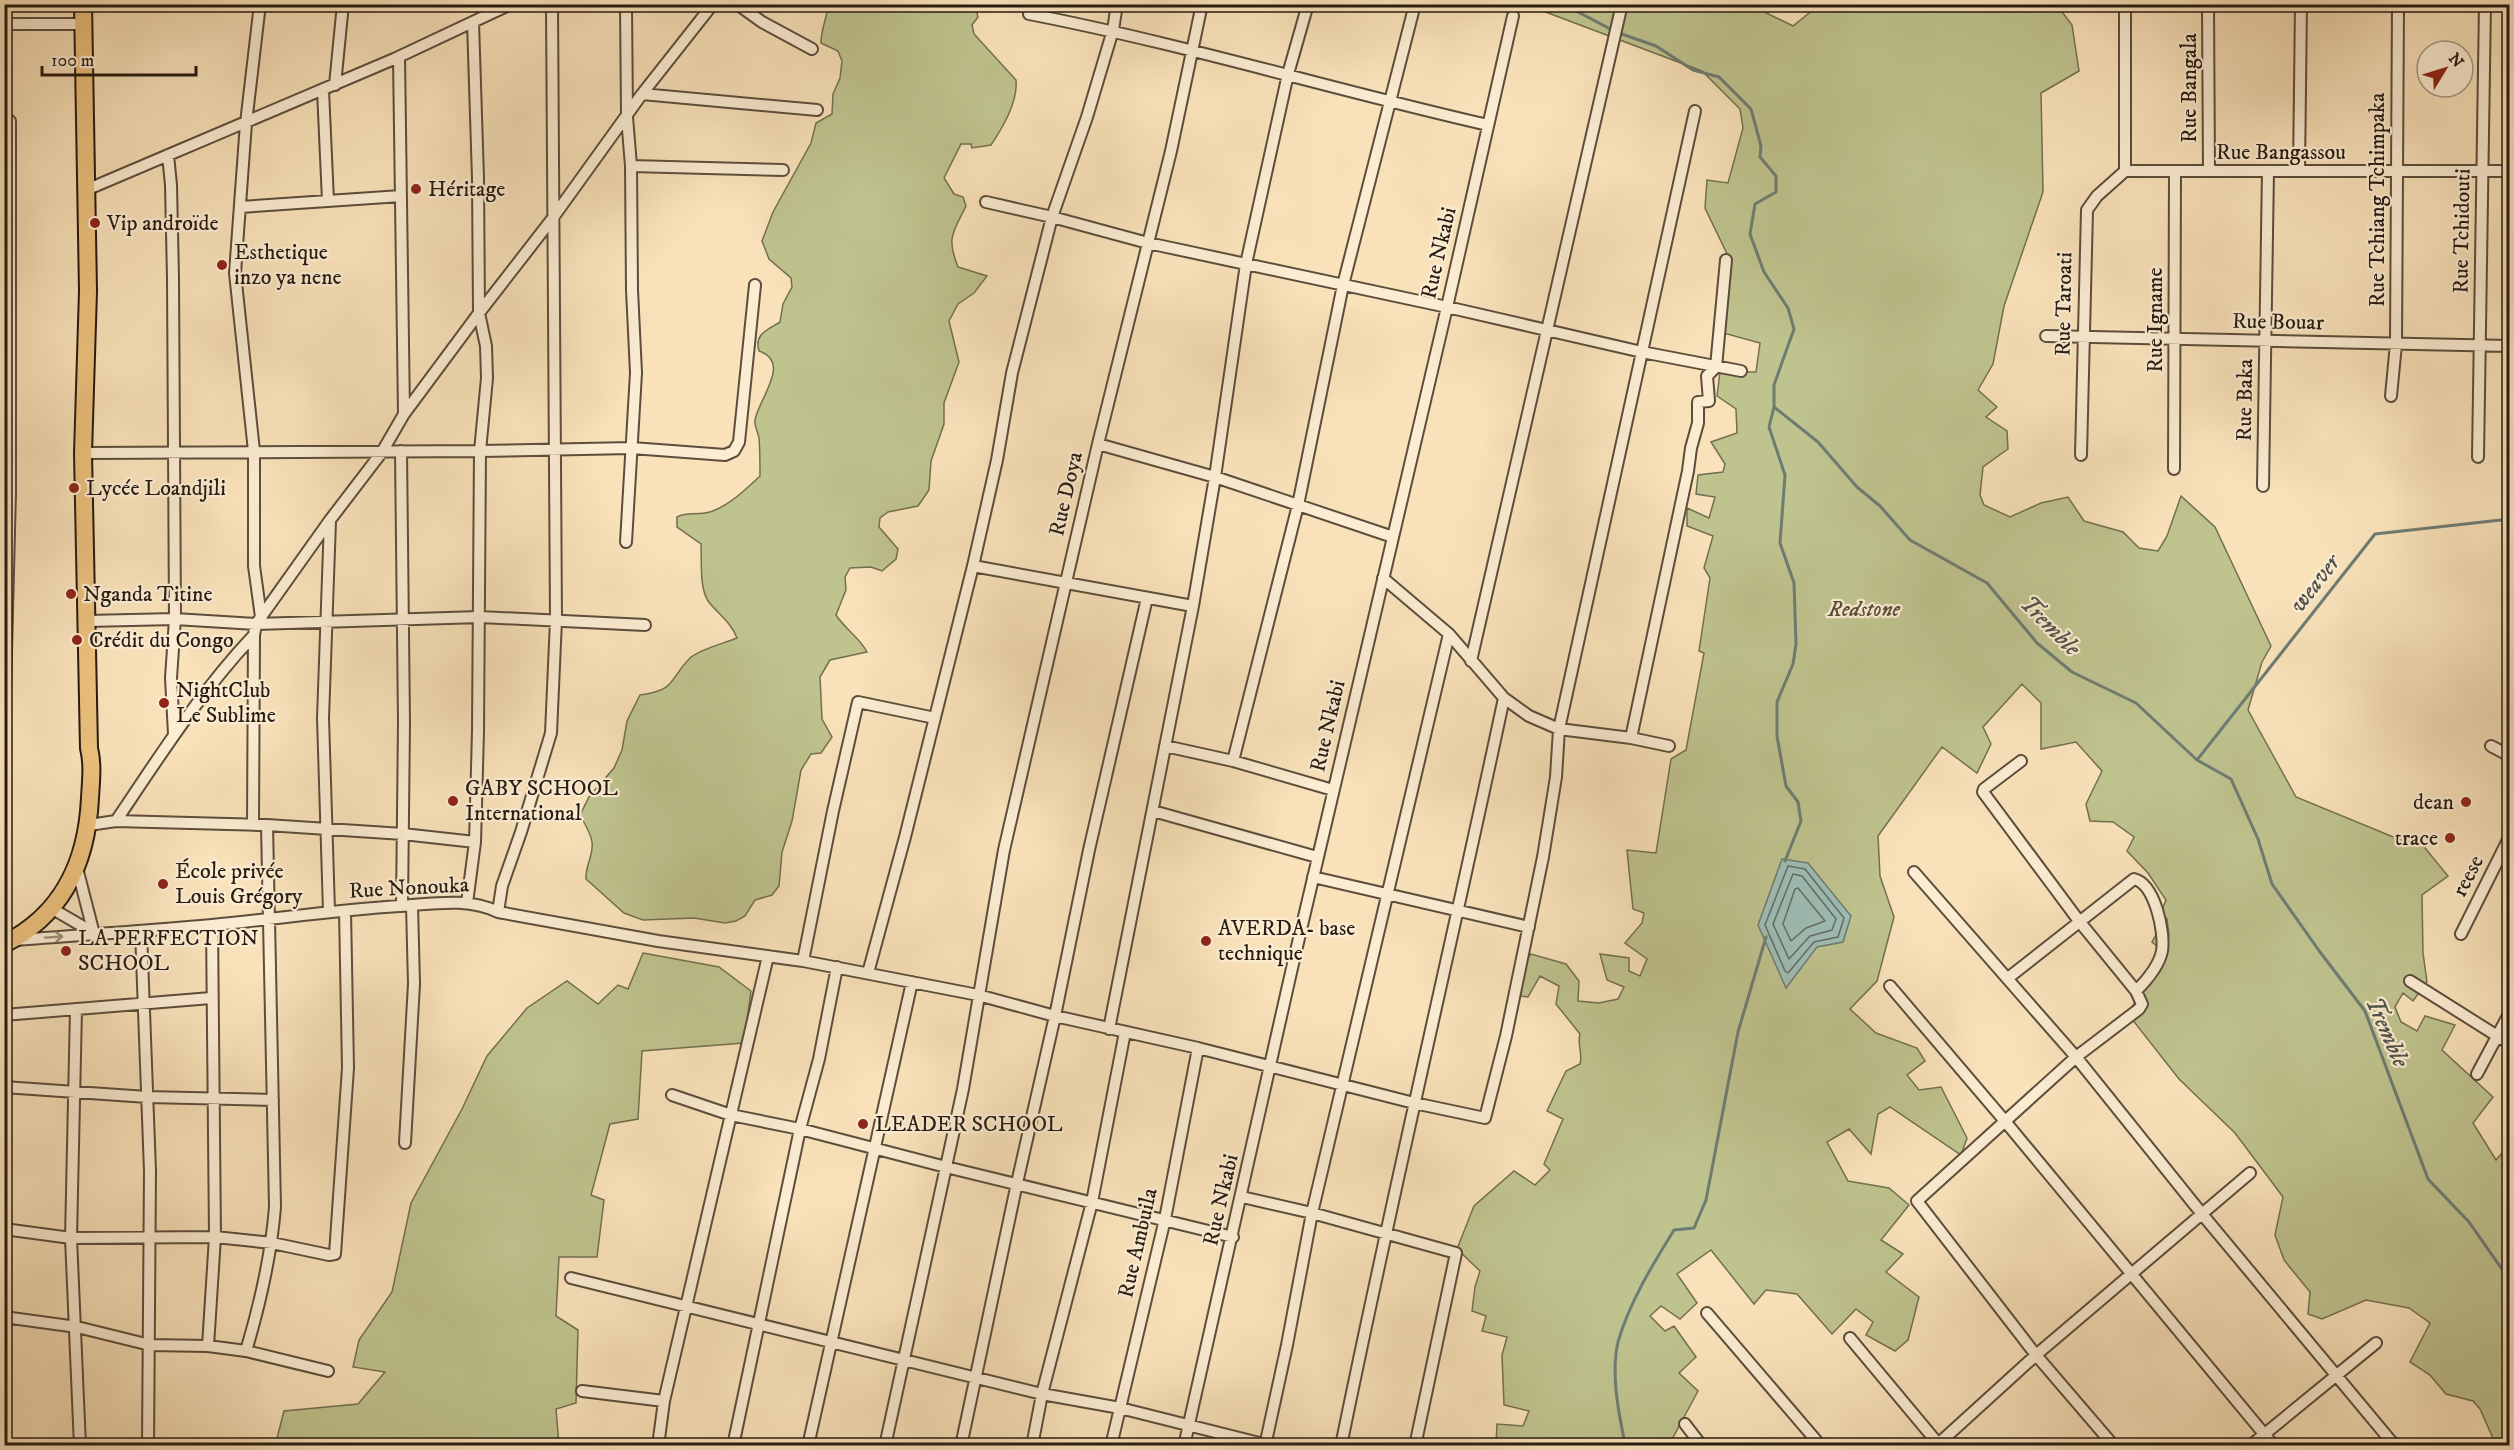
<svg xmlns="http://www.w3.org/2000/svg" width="2514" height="1450" viewBox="0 0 2514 1450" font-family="'IM FELL DW Pica',serif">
<rect width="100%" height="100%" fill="#f9e2ba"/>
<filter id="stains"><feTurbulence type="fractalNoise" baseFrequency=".00333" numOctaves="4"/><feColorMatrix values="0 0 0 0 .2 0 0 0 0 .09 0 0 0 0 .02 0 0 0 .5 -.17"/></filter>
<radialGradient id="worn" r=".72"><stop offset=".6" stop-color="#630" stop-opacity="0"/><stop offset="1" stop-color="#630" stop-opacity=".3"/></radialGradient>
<path fill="#bfc38e" stroke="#736f50" stroke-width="1.5" d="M828 5H975L978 17 972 25 974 34 1016 80C1018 102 1003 127 991 145L972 148 971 144H961L944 178 954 194 963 197 966 206C953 233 946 237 958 267L987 276 974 293 958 304 949 321 959 362 944 403V424L931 461 929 490 918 506 888 512 880 518 879 527 898 549 896 559 882 571 871 567 850 568 845 577 846 590 836 615C845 629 861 639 867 652L830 660 820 677 822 719 832 737 821 753 811 754 801 770 792 821 782 852 779 886 772 895 755 900 745 916 736 921 725 923 694 918 643 920 624 913 586 879C585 866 594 855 592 842 591 833 584 823 580 815L589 797 614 768 622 750 627 721 640 695C677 690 668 680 690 658 698 650 725 643 737 638 731 622 718 614 708 601 699 586 702 561 701 544L677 527V517C687 512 694 515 705 513 725 510 746 489 760 476 760 464 760 450 759 438 758 432 754 426 755 420 759 398 792 362 759 351 754 334 767 330 780 322L783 304 792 287 791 278 769 259 762 241 773 212 811 143 816 123 832 114 833 94 840 78 842 61 838 51 821 43C821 29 827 18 828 5Z
M1527 5H1750L1793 26 1819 5H2057L2072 25 2079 71 2041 93 2043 192 2004 306 1993 364 1978 390 1997 407 1986 417 2007 431 2008 449 1983 467 1980 495 1984 505 2010 517 2041 503 2068 497 2084 521 2123 532 2139 548 2158 551 2167 536 2181 496 2215 527 2271 646 2262 662 2248 710 2296 797 2403 841 2421 843 2448 876 2422 895 2423 953 2427 982 2413 1001 2403 993 2395 1007 2401 1022 2417 1031 2425 1016 2455 1025 2442 1050 2493 1097 2473 1123 2496 1160 2509 1145V1445H2496L2480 1409 2473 1401 2446 1394 2430 1375 2410 1362 2430 1323 2409 1308 2366 1300 2322 1319 2308 1314 2310 1292 2284 1260 2275 1235 2283 1197 2235 1133 2179 1079 2128 1014 2164 952 2152 942 2158 931 2169 936 2167 919 2161 912 2166 900 2148 873 2127 851 2134 837 2113 822 2090 821 2086 804 2102 771 2076 742 2041 749V703L2022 684 1983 727 1991 744 1977 773 1942 747 1878 836 1880 876 1894 917 1877 981 1850 1009 1876 1033 1917 1048 1925 1061 1907 1075 1919 1090 1941 1087 1967 1138 1961 1155 1890 1107 1878 1114 1871 1154 1849 1129 1827 1142 1848 1181 1889 1188 1909 1205 1881 1240 1903 1254 1886 1272 1919 1297 1908 1340 1895 1351 1866 1335 1873 1322 1856 1309 1832 1334 1797 1294 1766 1290 1754 1304 1711 1250 1677 1274 1697 1303 1680 1319 1661 1306 1650 1316 1665 1331 1674 1326 1696 1357 1679 1373 1698 1391 1669 1445H1496L1497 1424 1523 1426 1529 1411 1504 1405 1502 1355 1507 1337 1482 1331 1486 1316 1472 1311 1475 1287 1480 1271 1457 1249 1474 1206 1514 1171 1535 1185 1550 1170 1544 1164 1563 1119 1547 1111 1566 1071 1580 1064C1583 1052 1577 1045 1580 1034L1556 1004 1559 986 1540 976 1528 997 1515 995 1523 963 1531 954 1566 964 1579 981 1578 1001 1599 1003 1618 999 1624 987 1607 980 1600 954 1629 958V971L1640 976 1647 959 1625 943 1642 923 1644 913 1633 909 1627 850 1656 853 1671 759 1686 750 1704 653 1699 651 1710 578 1704 568 1713 536 1687 526V508L1709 518 1715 497 1696 494 1698 475 1723 472 1725 464 1711 442 1737 433 1736 409 1717 396 1720 372H1756L1760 343 1720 332 1730 260 1705 208 1707 180 1728 183 1743 128 1740 109 1702 71Z
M643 953 719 967 751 991 744 1043 642 1051 638 1119 610 1124 591 1195 604 1200 597 1257H559L556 1316 578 1330 576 1403 556 1409 559 1445 275 1446 284 1411 358 1404 385 1372 353 1367 359 1340 392 1292 411 1203 462 1109 487 1056 527 1008 567 981 598 1004 618 985 628 989Z"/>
<path fill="#9ebdb5" stroke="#6e7c74" stroke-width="1.5" d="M1782 859 1808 863 1851 916 1843 942 1817 947 1786 988 1758 925Z"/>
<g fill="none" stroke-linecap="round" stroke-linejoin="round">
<path stroke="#626c64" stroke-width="1.5" d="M1788 866 1805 869 1844 918 1838 937 1814 942 1788 973 1785 971 1765 925Z
M1793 874 1802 876 1836 919 1832 930 1810 936 1789 959 1773 924Z
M1798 888 1825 921 1806 928 1791 941 1783 924 1795 889Z"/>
<path stroke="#6e7c74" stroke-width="3" d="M1563 4 1616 32 1656 46 1693 70 1719 77 1751 109 1761 146 1760 157 1776 176V192L1755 204 1750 234 1764 272 1788 308 1794 329 1774 385V407L1818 442 1857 487 1880 506 1910 540 1987 583 2037 643 2072 672 2136 703 2197 760 2231 779 2258 839 2272 884 2320 952 2365 1011 2428 1179 2469 1222 2504 1272V1340L2510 1362
M1774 407 1769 427 1785 475 1780 543 1794 583 1796 644 1793 664 1777 702V736L1786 786 1798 802 1801 821 1785 861
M2197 760 2375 534 2510 519
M1623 1446 1624 1439C1618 1410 1611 1372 1618 1342 1629 1303 1653 1264 1674 1230L1694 1228 1706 1200 1738 1032 1766 937"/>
<g stroke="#5c4d3c" stroke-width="14">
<path id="minor" d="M260 4 246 123 235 273 254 451V566L261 617
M737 4 762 22 812 49
M2208 4 2209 171
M1029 14C1184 44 1334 90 1488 125
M4 24H83
M399 57 404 414
M335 85 343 4
M323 90 328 201
M642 94 817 110
M168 155 171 185 173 278 175 619 171 678 174 734
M631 166 783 170
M2125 171H2510
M2125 171V4
M2299 171 2301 4
M86 190 394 59 511 4
M986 202 1052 217 1148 243 1447 307 1642 352 1741 371
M240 207 401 196
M2046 336 2510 346
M2391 396 2396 344 2398 4
M1098 444 1215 477 1393 537
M401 451 404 722 402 906
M83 453 480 451 632 448 725 455 734 451 739 442 755 285
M2081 455 2087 210 2097 196 2125 171
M2478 457 2485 4
M2174 469 2175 171
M2263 486 2268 171
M626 542 636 373 632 290 631 166 627 117 626 4
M973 566 1193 606
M1383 578 1449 634 1504 698 1529 716 1559 729 1631 738 1669 746
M87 621 175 619 256 624 480 617 645 625
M1471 661 1622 4
M4 731 10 492V121
M1631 738 1688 471 1691 448 1698 423V402L1709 401 1707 376 1716 367 1726 260
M1165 746 1233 761 1333 790
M2491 746 2510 756
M1233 761 1298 505 1343 285 1415 4
M2021 761 1984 789 1983 792 2079 921 2136 991 2142 1004 2139 1009 2076 1057 1917 1201 2036 1355 2114 1446
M1153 811 1317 857
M116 821C159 757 201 691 254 635
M89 825 116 821 267 825 403 834 475 842
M253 825 254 635 256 624 330 520 382 452 404 414 479 313 552 219 642 94 713 4
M77 868 94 934
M1914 872 2076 1057 2202 1214 2395 1446
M1313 877 1529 927
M467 903 475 842 478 731 480 451 487 378 486 346 479 313 478 178 473 22
M51 908 94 933
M329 911 323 718 330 521
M498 912 502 886 521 832 551 733 556 620 552 4
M141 931 150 1171 148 1446
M2461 934 2510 836
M16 940C81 935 147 931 212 925 275 919 337 910 399 906 433 904 467 897 498 912L658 941 803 961 978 995 1055 1016 1198 1048 1414 1103 1485 1118 1506 1036 1543 857 1556 777 1559 729 1695 111
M803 961 833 811 858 702 935 718
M868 973 905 837 973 566 997 460 1012 373 1052 217 1087 117 1113 30 1117 4
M2008 978 2134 879C2155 884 2165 932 2162 951 2159 966 2147 980 2136 991
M2410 981 2510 1044
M1890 986 2004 1120 2274 1446
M76 1009 71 1238 80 1446
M4 1015 211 998
M1109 1029 1193 606 1215 477 1246 264 1288 74 1308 4
M2477 1074 2510 1012
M4 1087 147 1097 273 1100
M672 1095 731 1115 800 1129 946 1167 1233 1237
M405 1143 414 984 412 905
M1242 1197 1312 1213 1456 1253 1415 1446
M4 1229 71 1238 215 1237 272 1243 329 1255 335 1254 348 1068 345 911
M571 1278 1042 1394 1120 1408 1271 1446
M1707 1313 1821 1446
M4 1317 77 1327 150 1345 208 1346 246 1351 328 1371
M1850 1338 1940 1446
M208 1346 215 1237 212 925
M246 1351C260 1304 271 1257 275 1207L267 825
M4 1362 5 1317
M582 1391 664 1401
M1685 1424 1702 1446
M658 1446 664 1401 768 956
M733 1446 800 1129 819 1059 837 967
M808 1446 912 982
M885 1446 963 1089 1004 850 1098 444 1171 151 1202 4
M961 1446 1017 1183 1055 1016 1089 850 1147 598
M1032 1446 1042 1394 1092 1202 1125 1032
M1111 1446 1165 1219 1198 1048
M1184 1446 1292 968 1447 307 1513 16
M1265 1446 1287 1345 1312 1213 1449 634
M1341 1446C1392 1195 1451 947 1504 698
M1936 1446 2036 1355 2250 1173
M2250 1446 2376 1343"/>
</g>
<g stroke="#271b12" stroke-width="20">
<path id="trunk" d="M4 944C64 914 87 861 90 798 91 780 93 765 89 748L83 453 88 291 83 4"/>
</g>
<use href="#minor" stroke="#fbecd2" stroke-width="10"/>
<use href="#trunk" stroke="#ecc17d" stroke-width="16"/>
</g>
<defs><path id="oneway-shaft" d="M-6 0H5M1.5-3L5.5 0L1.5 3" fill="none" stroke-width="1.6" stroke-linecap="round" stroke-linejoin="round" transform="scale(1.5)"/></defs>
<use stroke="#9c8e7c" href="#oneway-shaft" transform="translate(54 937) rotate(-4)"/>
<g fill="#8f2418" stroke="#fbecd2" stroke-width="2">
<circle cx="416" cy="189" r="6"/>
<circle cx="95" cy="223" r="6"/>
<circle cx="222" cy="265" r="6"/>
<circle cx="74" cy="488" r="6"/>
<circle cx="71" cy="594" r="6"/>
<circle cx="77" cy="640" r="6"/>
<circle cx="164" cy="703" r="6"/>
<circle cx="453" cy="801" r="6"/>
<circle cx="2466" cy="802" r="6"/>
<circle cx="2450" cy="838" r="6"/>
<circle cx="163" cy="884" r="6"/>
<circle cx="1206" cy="941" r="6"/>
<circle cx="66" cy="951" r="6"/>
<circle cx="863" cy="1124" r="6"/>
</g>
<g text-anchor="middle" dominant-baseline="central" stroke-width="4.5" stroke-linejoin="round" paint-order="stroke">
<g font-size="22" fill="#271b12" stroke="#fbecd2">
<text transform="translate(2189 88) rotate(-90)">Rue Bangala</text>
<text x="2281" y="152">Rue Bangassou</text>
<text transform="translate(2377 200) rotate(-90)">Rue Tchiang Tchimpaka</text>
<text transform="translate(2462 231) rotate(-89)">Rue Tchidouti</text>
<text transform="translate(1439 253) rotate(-77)">Rue Nkabi</text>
<text transform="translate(2064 304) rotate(-89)">Rue Taroati</text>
<text transform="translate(2155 320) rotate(-90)">Rue Igname</text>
<text transform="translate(2278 322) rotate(1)">Rue Bouar</text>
<text transform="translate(2245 400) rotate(-89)">Rue Baka</text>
<text transform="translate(1066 494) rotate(-77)">Rue Doya</text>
<text transform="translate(1328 726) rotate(-77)">Rue Nkabi</text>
<text transform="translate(2468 876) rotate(-63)">reese</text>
<text transform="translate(409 888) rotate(-3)">Rue Nonouka</text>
<text transform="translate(1221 1200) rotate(-77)">Rue Nkabi</text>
<text transform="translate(1138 1243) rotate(-77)">Rue Ambuila</text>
</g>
<g font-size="22" fill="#271b12" stroke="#fbecd2" text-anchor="start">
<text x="428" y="189">Héritage</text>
<text x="107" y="223">Vip androïde</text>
<text x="234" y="252">Esthetique<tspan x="234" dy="25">inzo ya nene</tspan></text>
<text x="86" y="488">Lycée Loandjili</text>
<text x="83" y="594">Nganda Titine</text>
<text x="89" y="640">Crédit du Congo</text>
<text x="176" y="690">NightClub<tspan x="176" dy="25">Le Sublime</tspan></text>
<text x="465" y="788">GABY SCHOOL<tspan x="465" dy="25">International</tspan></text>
<text x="2454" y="802" text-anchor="end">dean</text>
<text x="2438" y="838" text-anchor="end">trace</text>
<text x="175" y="871">École privée<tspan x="175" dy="25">Louis Grégory</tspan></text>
<text x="1218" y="928">AVERDA- base<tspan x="1218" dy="25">technique</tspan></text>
<text x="78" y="938">LA PERFECTION<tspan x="78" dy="25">SCHOOL</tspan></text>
<text x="875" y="1124">LEADER SCHOOL</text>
</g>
<g font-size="22" font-style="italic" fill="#554d37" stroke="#fbecd2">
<text x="1864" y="609">Redstone</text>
</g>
<g font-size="24" font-style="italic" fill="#51544b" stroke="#fbecd2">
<text transform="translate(2315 584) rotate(-52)">weaver</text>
<text transform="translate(2050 626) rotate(45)">Tremble</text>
<text transform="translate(2387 1032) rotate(66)">Tremble</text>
</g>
</g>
<rect width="2514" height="1450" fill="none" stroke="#f9e2ba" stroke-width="24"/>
<rect x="6" y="6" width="2502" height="1438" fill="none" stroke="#271b12" stroke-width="3"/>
<rect x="12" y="12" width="2490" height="1426" fill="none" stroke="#271b12" stroke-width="1.5"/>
<g transform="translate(2445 69) rotate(52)"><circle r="28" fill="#fbecd2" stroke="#a69885" stroke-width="1.5"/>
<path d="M0-4.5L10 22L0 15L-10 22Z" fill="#8f2418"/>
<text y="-9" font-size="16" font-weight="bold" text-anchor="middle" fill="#271b12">N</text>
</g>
<path d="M42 66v9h154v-9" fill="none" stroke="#271b12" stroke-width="3"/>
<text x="51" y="66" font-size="18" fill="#271b12" stroke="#fbecd2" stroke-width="4.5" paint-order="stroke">100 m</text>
<rect width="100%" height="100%" filter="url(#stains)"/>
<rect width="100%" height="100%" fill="url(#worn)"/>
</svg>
